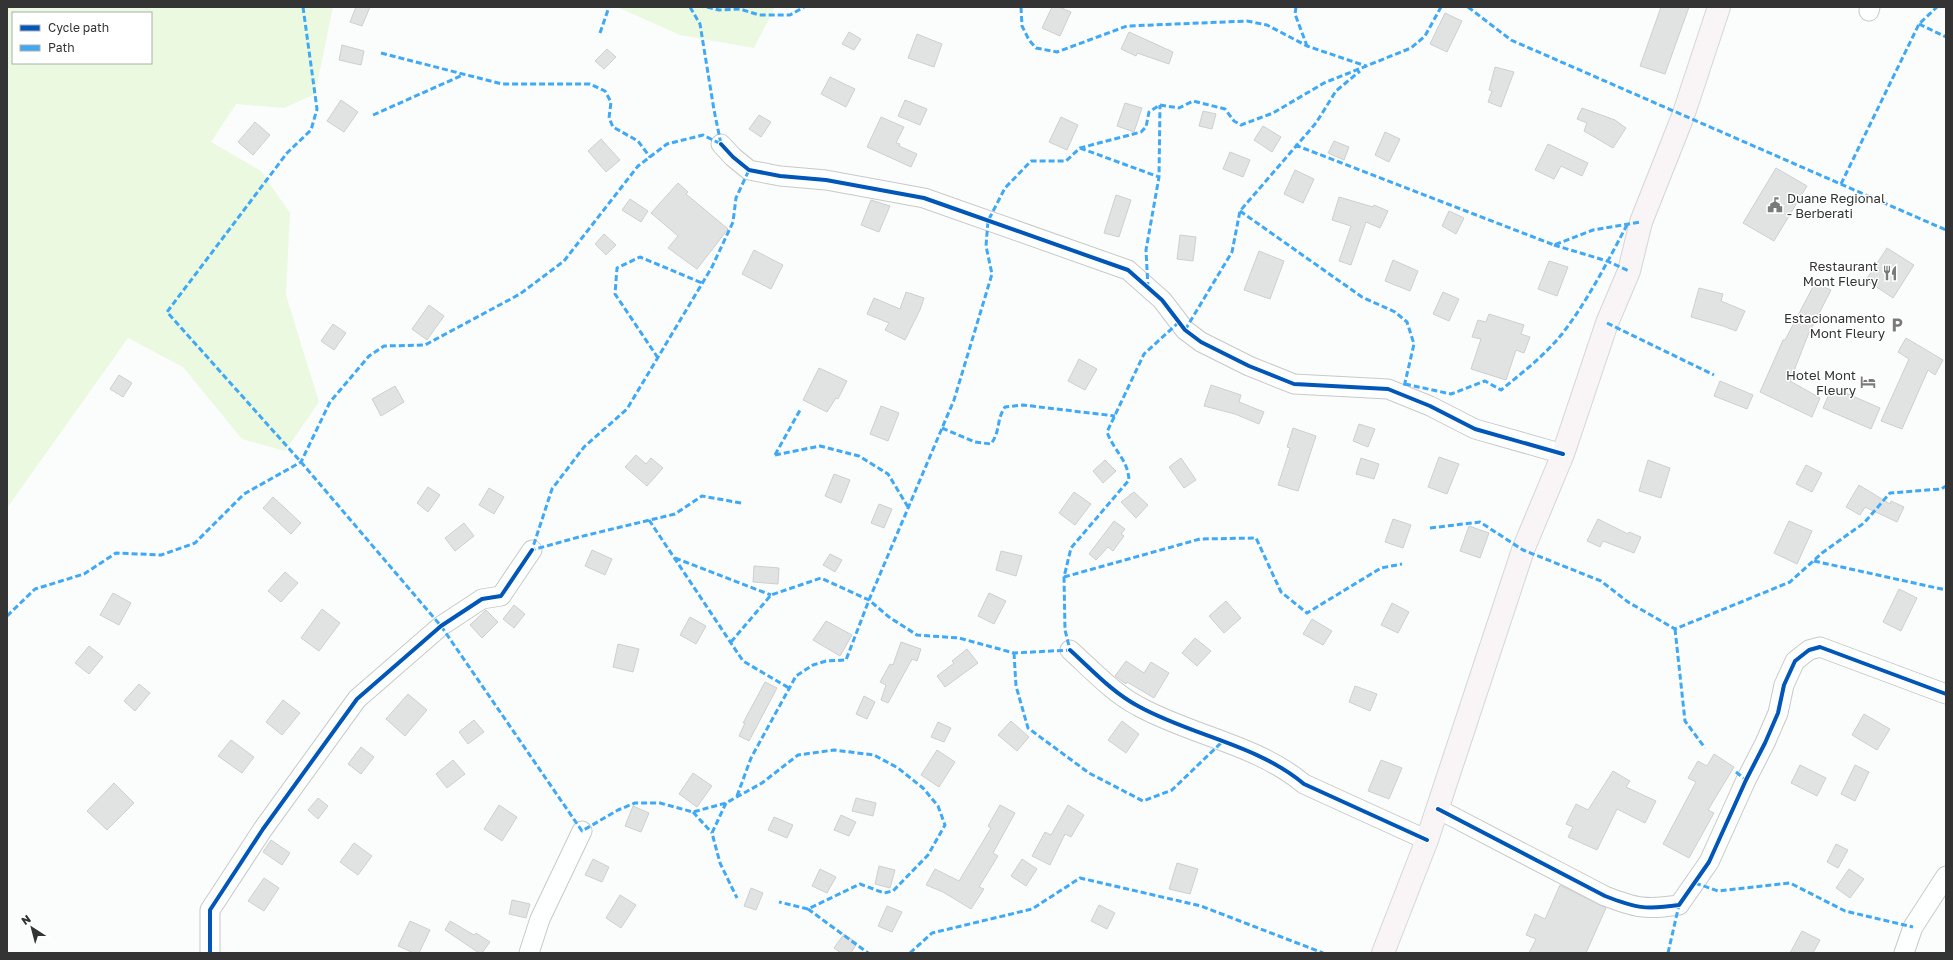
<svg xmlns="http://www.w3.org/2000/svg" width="1953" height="960" viewBox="0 0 1953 960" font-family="'Golos Text',sans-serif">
<rect width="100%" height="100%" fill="#fbfcfc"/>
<path fill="#ebf9e0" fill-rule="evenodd" d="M7 7H333L315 94 284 108 236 104 211 142 261 171 290 213 286 295 319 402 285 451 242 439 183 367 128 338 7 508ZM13 13H151V63H13Z
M617 7H775L754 48 680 35Z"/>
<path fill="#e1e2e2" stroke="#cecfcf" d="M356 7H370L362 26 350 22Z
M1052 7H1059L1071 12 1060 36 1042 28Z
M1661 7H1689L1665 74 1640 66Z
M1445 13 1462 21 1447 52 1430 44Z
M849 32 861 39 854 50 842 44Z
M1129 32 1173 52 1169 64 1137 53 1136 56 1121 49Z
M917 34 942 44 934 67 908 58Z
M342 45 364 51 361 65 339 60Z
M607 49 616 57 604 69 595 61Z
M1495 67 1514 72 1501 107 1488 102 1492 91 1489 90Z
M830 77 855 89 846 107 821 94Z
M341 100 358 112 344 132 327 121Z
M905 100 927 109 920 125 898 116Z
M1125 103 1142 108 1134 132 1117 126Z
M1582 108 1615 120 1626 128 1613 148 1584 131 1587 123 1577 119Z
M1203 111 1216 114 1212 129 1199 126Z
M759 115 771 122 761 137 749 129Z
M881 117 904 127 896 143 900 144 899 146 917 154 911 167 867 147Z
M1061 117 1078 125 1067 150 1049 142Z
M255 122 270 135 253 155 238 142Z
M1263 126 1281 137 1272 152 1254 140Z
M1385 132 1400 139 1389 162 1375 155Z
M601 139 620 160 606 172 588 151Z
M1334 141 1349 147 1344 160 1328 153Z
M1548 144 1588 163 1582 176 1561 166 1554 179 1535 170Z
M1230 152 1250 160 1243 177 1223 169Z
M1776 168 1807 186 1774 241 1743 223Z
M1295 170 1314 179 1303 203 1284 194Z
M678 183 688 192 686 194 728 229 697 269 668 248 678 236 651 213Z
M1116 195 1131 200 1119 237 1104 233Z
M1339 197 1373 207 1374 205 1388 211 1380 228 1366 222 1351 265 1339 261 1351 226 1332 220Z
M630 199 648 211 641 222 622 210Z
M871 200 890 206 879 232 861 225Z
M1449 211 1464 218 1456 234 1442 226Z
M604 234 616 245 606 255 595 244Z
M1180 235 1196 237 1193 261 1177 259Z
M1887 248 1914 265 1893 298 1866 280Z
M754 250 783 265 771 289 742 274Z
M1259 251 1284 261 1270 299 1244 290Z
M1393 260 1418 271 1410 291 1385 281Z
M1549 261 1568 267 1557 296 1538 289Z
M1815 283 1831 290 1808 335 1790 381 1820 398 1812 417 1760 392 1783 340H1785Z
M1699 288 1723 294 1721 301 1745 311 1736 331 1723 326 1691 317Z
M906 292 924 298 920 310 905 340 885 330 889 323 867 314 874 298 900 309Z
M1443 292 1459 299 1449 321 1433 314Z
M429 305 444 316 427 340 412 329Z
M1489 314 1524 325 1521 334 1530 337 1524 353 1516 350 1506 380 1471 369 1481 339 1472 337 1478 320 1486 322Z
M333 324 346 333 334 350 321 341Z
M1906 338 1943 360 1935 375 1928 370 1902 429 1881 421 1909 359 1898 352Z
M1079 359 1097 369 1085 390 1068 381Z
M819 368 847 381 838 399 836 398 827 412 803 400Z
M119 375 132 383 123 397 110 389Z
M1720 381 1753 395 1747 409 1714 396Z
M1211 385 1241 395 1239 402 1264 412 1259 424 1235 414 1204 406Z
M395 386 404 402 381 416 372 399Z
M1832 387 1880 408 1871 429 1823 408Z
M881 406 899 413 888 441 870 434Z
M1359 424 1375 429 1368 447 1353 441Z
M1293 428 1316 436 1298 491 1278 485 1290 448 1287 447Z
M636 455 646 464 651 458 663 468 647 486 625 467Z
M1439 457 1459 464 1447 494 1428 487Z
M1181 458 1196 480 1184 488 1169 467Z
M1361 458 1379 464 1374 479 1356 474Z
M1105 460 1116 471 1103 483 1093 471Z
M1648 460 1670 468 1661 498 1639 491Z
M1806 465 1822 473 1812 492 1796 484Z
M834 474 850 480 841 503 825 496Z
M1859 485 1890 504 1891 501 1904 507 1897 522 1865 507 1860 515 1846 507Z
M428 487 440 495 428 512 417 503Z
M489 488 504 497 494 514 479 505Z
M1074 492 1091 504 1075 525 1059 513Z
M1134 492 1148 505 1136 518 1121 502Z
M273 497 301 523 291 534 263 508Z
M879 504 892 509 884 528 871 523Z
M1393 519 1411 525 1403 548 1385 542Z
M1598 519 1628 534 1629 532 1641 537 1634 553 1603 541 1600 547 1587 541Z
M1114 521 1125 529 1121 534 1124 536 1113 551 1108 547 1096 560 1089 554Z
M1789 521 1812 531 1797 564 1774 553Z
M464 523 474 536 455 551 445 538Z
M1469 526 1489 533 1480 558 1460 551Z
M592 550 612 559 605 575 585 566Z
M1001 551 1022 556 1016 576 996 570Z
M830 554 842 560 835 572 823 565Z
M754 566 779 568 778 584 753 582Z
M285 572 298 583 281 602 268 591Z
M1899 589 1917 598 1901 631 1883 622Z
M113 593 131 603 119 625 100 615Z
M989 593 1006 601 994 624 978 616Z
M1226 601 1241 618 1224 633 1209 616Z
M1392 603 1409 612 1398 633 1381 625Z
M514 605 525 614 514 628 503 619Z
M322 609 340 623 319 651 301 638Z
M486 610 498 622 482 638 470 625Z
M690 617 706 626 696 644 680 635Z
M1312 619 1332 631 1323 645 1303 634Z
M826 621 852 635 840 656 813 640Z
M1195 638 1211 651 1197 666 1182 653Z
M901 642 921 649 917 661 912 659 888 703 881 700 886 685 880 682 890 664 893 665Z
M618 644 639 649 633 672 613 667Z
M89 646 103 657 89 674 75 663Z
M967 649 978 663 945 687 937 676 954 663 952 661Z
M1126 661 1144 673 1151 662 1169 673 1154 698 1127 682 1126 684 1115 676Z
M765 682 777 688 749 741 739 736 745 723H743Z
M139 684 150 693 135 711 124 701Z
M1355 686 1377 694 1370 711 1349 702Z
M408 694 427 710 405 736 386 719Z
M864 696 875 702 867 719 856 714Z
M283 700 300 713 282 735 266 722Z
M1864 714 1890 729 1877 750 1852 735Z
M474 720 484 732 468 744 459 732Z
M1011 721 1029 737 1017 751 998 735Z
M1122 721 1139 734 1126 753 1108 740Z
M938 722 951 728 944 742 931 737Z
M231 740 254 757 242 773 218 756Z
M361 747 374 757 361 774 348 764Z
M937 750 955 762 939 787 921 775Z
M1714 754 1734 767 1708 810 1714 813 1689 858 1663 844 1696 782 1688 778 1698 761 1707 766Z
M453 760 465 774 447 788 436 774Z
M1381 760 1402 768 1389 799 1368 791Z
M1800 765 1826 778 1817 796 1791 783Z
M1855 765 1869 772 1855 801 1841 794Z
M1613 771 1630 781 1626 787 1656 801 1645 823 1617 809 1597 850 1568 837 1573 827 1566 824 1576 804 1588 810Z
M693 773 712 786 697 807 679 794Z
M114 783 134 803 107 830 87 811Z
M318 798 328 806 318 819 308 810Z
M856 798 876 803 873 816 852 811Z
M499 805 517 817 502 841 484 829Z
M1000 805 1015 813 993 853 998 856 979 887 984 889 971 909 943 892 926 885 935 869 959 881 991 828 988 826Z
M1068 805 1084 815 1071 837 1065 834 1050 865 1032 856 1045 832 1051 835Z
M633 806 649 813 641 832 625 826Z
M841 815 856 822 849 836 834 830Z
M774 817 793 825 787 838 768 830Z
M271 840 290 853 282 865 263 852Z
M354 843 372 856 358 875 340 862Z
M1836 844 1848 850 1838 868 1827 862Z
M593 859 609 867 602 882 585 875Z
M1022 859 1037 869 1026 886 1011 876Z
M1177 863 1198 869 1190 894 1169 889Z
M879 866 895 870 890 888 875 884Z
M820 869 836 877 827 893 812 886Z
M1849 869 1864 879 1850 898 1836 888Z
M264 878 279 888 264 911 248 901Z
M1560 885 1606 908 1586 953H1529L1536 939 1526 935 1535 914 1545 919Z
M751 888 763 893 756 910 744 906Z
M620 895 636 905 621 928 606 918Z
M512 900 530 904 526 918 509 914Z
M1099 905 1115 913 1107 929 1091 921Z
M887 906 902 912 892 932 878 926Z
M410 921 430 930 419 953H414L398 946Z
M450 921 474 935 476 933 490 942 482 953H479L445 930Z
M1802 931 1820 940 1813 953H1790Z
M844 934 857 943 851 953H841L834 948Z"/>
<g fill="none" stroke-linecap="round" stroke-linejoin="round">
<g stroke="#c8c9c9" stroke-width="21">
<path id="minor" d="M1869 11 1870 7
M721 144 733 157 749 170 780 176 826 180 924 198 1128 270 1162 300 1185 330 1201 342 1249 366 1294 384 1388 389 1430 406 1475 429 1563 454
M1070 650C1091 669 1113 693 1138 706 1192 736 1256 744 1304 784L1427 840
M1438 809 1605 896C1636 908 1645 910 1679 905L1709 862 1746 780 1765 743 1778 713 1784 685 1795 661 1809 650 1820 647 1946 694
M210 953V910L263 829 357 699 441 626 482 599 501 596 532 550
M529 953 540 919 582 831
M1904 953 1913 927 1946 876"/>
</g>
<g stroke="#d5d6d6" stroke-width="24">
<path id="major" d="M1383 953 1427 840 1523 550 1563 454 1607 323 1629 271 1641 222 1683 116 1719 7"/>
</g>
<use href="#minor" stroke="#feffff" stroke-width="19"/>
<use href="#major" stroke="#f9f4f5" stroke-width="22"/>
<path stroke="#3fa9f5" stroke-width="3" stroke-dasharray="6 3" stroke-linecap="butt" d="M303 7 317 109 311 130 287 153 167 312 301 462 441 626 582 831 618 810 635 803H660L693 812 726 803 762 783 798 755 834 750 874 755 898 768 923 788 938 806 945 825 928 855 893 891 884 893 860 884 808 909 779 902
M690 7 700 24 714 110 721 144
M707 7 719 10 740 9 759 15H790L804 7
M1021 7 1022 26 1029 40 1036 48 1057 52 1127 26 1247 21 1267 25 1307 46 1366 66
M1296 7 1295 14 1307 46
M1468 7 1511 40 1946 230
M1919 24 1946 37
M600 33 609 7
M381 53 502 84H590L605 91 611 102 609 118 613 127 638 141 650 157
M373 115 465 74
M1295 145 1554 245 1593 230 1641 222
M1080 148 1159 177
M1841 184 1919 24 1937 7
M1240 211 1362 297 1395 312 1407 322 1414 344 1404 387
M1554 245 1607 261 1629 271
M1148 288 1146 250 1159 177 1160 105
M1607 323 1714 375
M1185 330 1232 252 1240 211 1316 123 1336 91 1360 71
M658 358 615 294 617 268 640 257 702 283
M1405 384 1451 394 1485 381 1501 390C1522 373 1545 355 1562 334 1587 302 1609 259 1628 223
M942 428 975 442 991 444C1001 430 996 420 1005 407L1023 405 1115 416
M775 455 820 446 859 456 888 474 908 507
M775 455 800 410
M741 503 702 496 675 514 579 537 532 550 552 489 584 447 627 409 712 267 733 222 736 198 749 170
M649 520 743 661 789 688
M1430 528 1480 522 1523 550 1601 581 1628 602 1675 629 1790 582 1822 553 1864 523 1890 493 1941 489 1946 486
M675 558 771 595
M1814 561 1946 590
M1064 577 1200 539 1256 538 1281 592 1307 613 1381 568 1402 564
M7 616 35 589 84 574 116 553 161 555 195 543 244 494 301 462 330 402 369 356 384 346 425 345 520 294 564 261 638 166 667 144 703 135 721 144
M1675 629 1685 721 1705 748
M731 642 771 595 821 578 869 600 889 617 917 635 959 638 1014 653 1070 650 1065 630 1064 577 1071 548 1129 480C1128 460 1114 451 1107 432L1144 354 1178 323
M1014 653 1016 686 1028 728 1089 773 1143 801 1172 790 1223 741
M1736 772 1746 780
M737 796 751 758 796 676 813 665 826 661 846 660 869 600 954 400 992 274 986 246 988 221 1005 188 1031 161H1066L1080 148 1141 132 1146 127 1149 112 1160 105 1179 108 1193 101 1225 109 1234 121 1241 125 1273 113 1324 83 1411 48 1425 36 1441 7
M726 803 712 833 720 863 737 898
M693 812 712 833
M1695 883 1718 891 1790 883 1845 911 1913 927
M808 909 868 953
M910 953 932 933 1032 909 1080 878 1201 906 1323 953
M1668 953 1679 905"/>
<g stroke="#fff" stroke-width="6">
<path id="cycleway" d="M721 144 733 157 749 170 780 176 826 180 924 198 1128 270 1162 300 1185 330 1201 342 1249 366 1294 384 1388 389 1430 406 1475 429 1563 454
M1070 650C1091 669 1113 693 1138 706 1192 736 1256 744 1304 784L1427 840
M1438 809 1605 896C1636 908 1645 910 1679 905L1709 862 1746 780 1765 743 1778 713 1784 685 1795 661 1809 650 1820 647 1946 694
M210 953V910L263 829 357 699 441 626 482 599 501 596 532 550"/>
</g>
<use href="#cycleway" stroke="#0057b8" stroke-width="4"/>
</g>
<defs>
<g id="civic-bare" transform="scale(1.2)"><path d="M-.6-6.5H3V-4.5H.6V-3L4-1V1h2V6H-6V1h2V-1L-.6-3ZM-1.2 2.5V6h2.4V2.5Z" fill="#7a7a7b" stroke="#fff" stroke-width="2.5" paint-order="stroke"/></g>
<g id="restaurant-bare" transform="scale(1.2)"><path d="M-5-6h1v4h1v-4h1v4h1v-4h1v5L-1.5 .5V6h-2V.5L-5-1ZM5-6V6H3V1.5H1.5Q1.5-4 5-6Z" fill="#7a7a7b" stroke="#fff" stroke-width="2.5" paint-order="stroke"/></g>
<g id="parking-bare" transform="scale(1.2)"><path d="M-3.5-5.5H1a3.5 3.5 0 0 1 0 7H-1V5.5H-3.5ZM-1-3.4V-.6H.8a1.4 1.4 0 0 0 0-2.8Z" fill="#7a7a7b" stroke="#fff" stroke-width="2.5" paint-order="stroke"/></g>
<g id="hotel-bare" transform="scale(1.2)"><path d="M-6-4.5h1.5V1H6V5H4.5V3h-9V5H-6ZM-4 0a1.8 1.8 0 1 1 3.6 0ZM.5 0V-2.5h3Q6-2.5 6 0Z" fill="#7a7a7b" stroke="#fff" stroke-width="2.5" paint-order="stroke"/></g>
</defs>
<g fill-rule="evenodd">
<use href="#civic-bare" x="1775" y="205"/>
<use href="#restaurant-bare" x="1890" y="273"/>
<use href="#parking-bare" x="1897" y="325"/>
<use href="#hotel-bare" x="1868" y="382"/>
</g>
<g text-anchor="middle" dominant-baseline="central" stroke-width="3" stroke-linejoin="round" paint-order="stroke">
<g font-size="13" fill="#343435" stroke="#fff" text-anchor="end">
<text x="1787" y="198" text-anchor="start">Duane Regional<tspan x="1787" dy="15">- Berberati</tspan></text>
<text x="1878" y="266">Restaurant<tspan x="1878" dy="15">Mont Fleury</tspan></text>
<text x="1885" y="318">Estacionamento<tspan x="1885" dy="15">Mont Fleury</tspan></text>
<text x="1856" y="375">Hotel Mont<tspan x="1856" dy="15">Fleury</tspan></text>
</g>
</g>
<rect width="1953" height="960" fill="none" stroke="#343435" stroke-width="16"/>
<rect x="12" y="12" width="140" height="52" fill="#ffffff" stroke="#aeaeae"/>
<rect x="20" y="25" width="20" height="6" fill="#0057b8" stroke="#aeaeae"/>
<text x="48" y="32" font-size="12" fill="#343435">Cycle path</text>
<rect x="20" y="45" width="20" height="6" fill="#3fa9f5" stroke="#aeaeae"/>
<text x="48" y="52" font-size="12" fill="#343435">Path</text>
<g transform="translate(32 928) rotate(324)" stroke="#ffffff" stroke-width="3" paint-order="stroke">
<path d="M0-3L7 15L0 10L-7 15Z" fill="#343435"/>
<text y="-6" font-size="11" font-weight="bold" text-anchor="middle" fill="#343435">N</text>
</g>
</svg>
